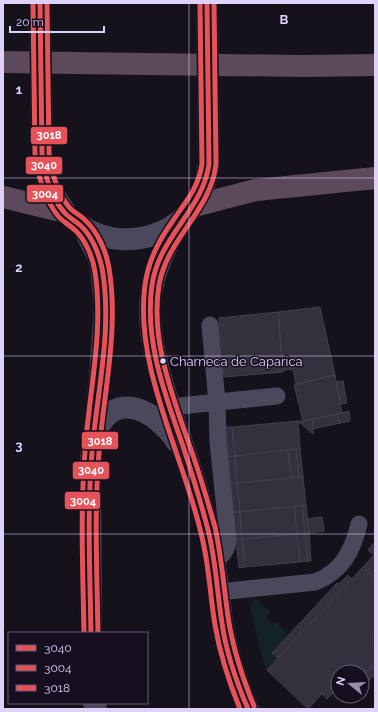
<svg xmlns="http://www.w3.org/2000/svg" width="378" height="712" viewBox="0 0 378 712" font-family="Raleway,sans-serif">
<rect width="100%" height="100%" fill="#16121c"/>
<path fill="#132226" d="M253 600H259L264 607 270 610 267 617 271 622H276L289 635 272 652 278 658 267 670 261 655 250 607Z"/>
<path fill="#35303e" stroke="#443d4e" d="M320 307 335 375 296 384 293 369 283 370 278 312Z
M278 312 283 372 224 377 219 318Z
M335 375 342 413 303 421 294 385Z
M343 381 347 403 341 404 336 382Z
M349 411 350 421 340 423 337 414Z
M337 414 340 423 313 429V419Z
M313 419V434L298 421H303Z
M298 421 300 448 235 456 232 427Z
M225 427H232L235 456 228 457Z
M300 448 303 477H299L296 449Z
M296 449 299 477 291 478 288 450Z
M288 450 291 478 237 483 235 456Z
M235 456 237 483 230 484 228 457Z
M303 477 306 505 240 512 237 483Z
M237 483 240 512H233L230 484Z
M302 505 305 533 297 534 294 506Z
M302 505H306L309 533H305Z
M294 506 297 534 242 539 240 512Z
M233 512H240L242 539 236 540Z
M322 517 324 531 309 533 307 519Z
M305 533 308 561 300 562 297 534Z
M305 533H309L311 561H308Z
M297 534 300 562 245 567 242 539Z
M242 539 245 567 239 568 236 540Z
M375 542V554L374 555 368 550Z
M375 554V578L363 567Z
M363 567 375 578V637L372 640 375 643V663L362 677V672H338V676L308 709 267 670Z
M348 575 352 579 278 658 272 653 337 583 339 584Z
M375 663V674L362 688V677Z
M338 676V688L327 699 322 694Z"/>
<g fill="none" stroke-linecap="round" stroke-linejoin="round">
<path stroke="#4c485b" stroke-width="17" d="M210 325 217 402 218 442 228 539C227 550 224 554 215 560
M170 407 277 396
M219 592 315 582C342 572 353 550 359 524"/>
<path stroke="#4c485b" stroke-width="22" d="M184 217C166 245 152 271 150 305 149 348 164 389 177 429 189 462 200 496 208 530 216 561 218 591 222 622 227 652 236 681 248 709
M80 225C116 250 167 241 193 207 203 194 206 179 209 164
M83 227 98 256 101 267 105 308 100 377 90 468 91 633
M95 435C113 387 156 410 177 442
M94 703 96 709"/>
<path stroke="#5c4959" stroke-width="22" d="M3 62 302 66 375 65
M3 197 65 212
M194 206 256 190 375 178"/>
<path stroke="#4c485b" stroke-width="22" d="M40 3 42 154 49 187 65 212
M207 3 209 164"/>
<g stroke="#150f1f" stroke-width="8">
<path id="bus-1" d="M40 3 42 154C45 175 50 196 64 212 69 218 76 221 81 226 92 236 99 254 102 268 113 328 97 392 92 452 87 512 90 573 91 633
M207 3 209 164C203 210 159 236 152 285 144 340 165 395 183 446 192 474 201 502 208 530 216 561 217 592 222 623 226 652 236 681 248 709"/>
</g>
<g stroke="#150f1f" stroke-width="8">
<path id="bus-2" d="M33 3 35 154C38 176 44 198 58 216 63 222 70 225 76 231 86 241 93 258 95 272 104 332 89 392 85 452 80 512 83 573 84 633
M200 3 202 164C198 189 186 201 172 222 159 240 148 262 145 285 134 366 183 455 201 533 209 563 210 595 215 625 220 654 229 682 240 709"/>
</g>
<g stroke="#150f1f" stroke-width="8">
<path id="bus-3" d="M47 3 49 153C52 172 56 191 69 207 73 212 80 215 85 220 98 232 106 251 109 268 119 329 104 391 99 452 94 512 97 572 98 633
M214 3 216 164C211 211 167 238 159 285 150 339 172 394 189 444 199 471 207 499 215 527 222 559 224 591 229 623 234 652 243 679 254 706"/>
</g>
<use href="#bus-1" stroke="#e55358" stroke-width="5"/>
<use href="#bus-2" stroke="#e55358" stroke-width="5"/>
<use href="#bus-3" stroke="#e55358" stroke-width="5"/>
</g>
<path fill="none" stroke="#ded1fa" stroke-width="1" stroke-opacity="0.55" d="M189 3V709M3 178H375M3 356H375M3 534H375"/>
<circle fill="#ded1fa" stroke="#150f1f" stroke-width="1.5" cx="163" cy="361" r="3.5"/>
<g text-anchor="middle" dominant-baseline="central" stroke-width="3" stroke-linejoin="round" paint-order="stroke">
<g font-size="13" fill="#ded1fa" stroke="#150f1f" text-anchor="start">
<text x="170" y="361">Charneca de Caparica</text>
</g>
</g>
<g font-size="13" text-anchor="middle" font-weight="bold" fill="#ded1fa" stroke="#150f1f" stroke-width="3" stroke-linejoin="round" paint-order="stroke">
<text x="284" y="24">B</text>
<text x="19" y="94">1</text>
<text x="19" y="272">2</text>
<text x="19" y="450">3</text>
</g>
<g stroke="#150f1f" stroke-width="1.5">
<rect x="30" y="126" width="38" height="19" rx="4" fill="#e55358"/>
<rect x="25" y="156" width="38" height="19" rx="4" fill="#e55358"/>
<rect x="26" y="184" width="38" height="19" rx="4" fill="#e55358"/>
<rect x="81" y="431" width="38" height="19" rx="4" fill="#e55358"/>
<rect x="72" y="461" width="38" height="19" rx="4" fill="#e55358"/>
<rect x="64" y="491" width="37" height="19" rx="4" fill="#e55358"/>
</g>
<g font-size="11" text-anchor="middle" font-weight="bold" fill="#fff">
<text x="49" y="139">3018</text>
<text x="44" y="169">3040</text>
<text x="45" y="198">3004</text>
<text x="100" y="445">3018</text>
<text x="91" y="474">3040</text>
<text x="83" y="505">3004</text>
</g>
<rect width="378" height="712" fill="none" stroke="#ded1fa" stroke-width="8"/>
<rect x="8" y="632" width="140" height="72" fill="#150f1f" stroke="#655d77"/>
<rect x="16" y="645" width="20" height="6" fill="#e55358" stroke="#655d77"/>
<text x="44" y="652" font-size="12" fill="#ded1fa">3040</text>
<rect x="16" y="665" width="20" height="6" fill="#e55358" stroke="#655d77"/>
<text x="44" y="672" font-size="12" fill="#ded1fa">3004</text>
<rect x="16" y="685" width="20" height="6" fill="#e55358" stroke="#655d77"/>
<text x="44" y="692" font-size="12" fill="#ded1fa">3018</text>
<g transform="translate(350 684) rotate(288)"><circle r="19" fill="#150f1f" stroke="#655d77"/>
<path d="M0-3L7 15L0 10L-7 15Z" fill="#988eac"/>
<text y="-6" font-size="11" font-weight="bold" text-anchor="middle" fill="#ded1fa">N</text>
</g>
<path d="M10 26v6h94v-6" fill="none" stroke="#ded1fa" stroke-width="2"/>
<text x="16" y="26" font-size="12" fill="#ded1fa" stroke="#150f1f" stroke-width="3" paint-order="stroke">20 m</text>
</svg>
